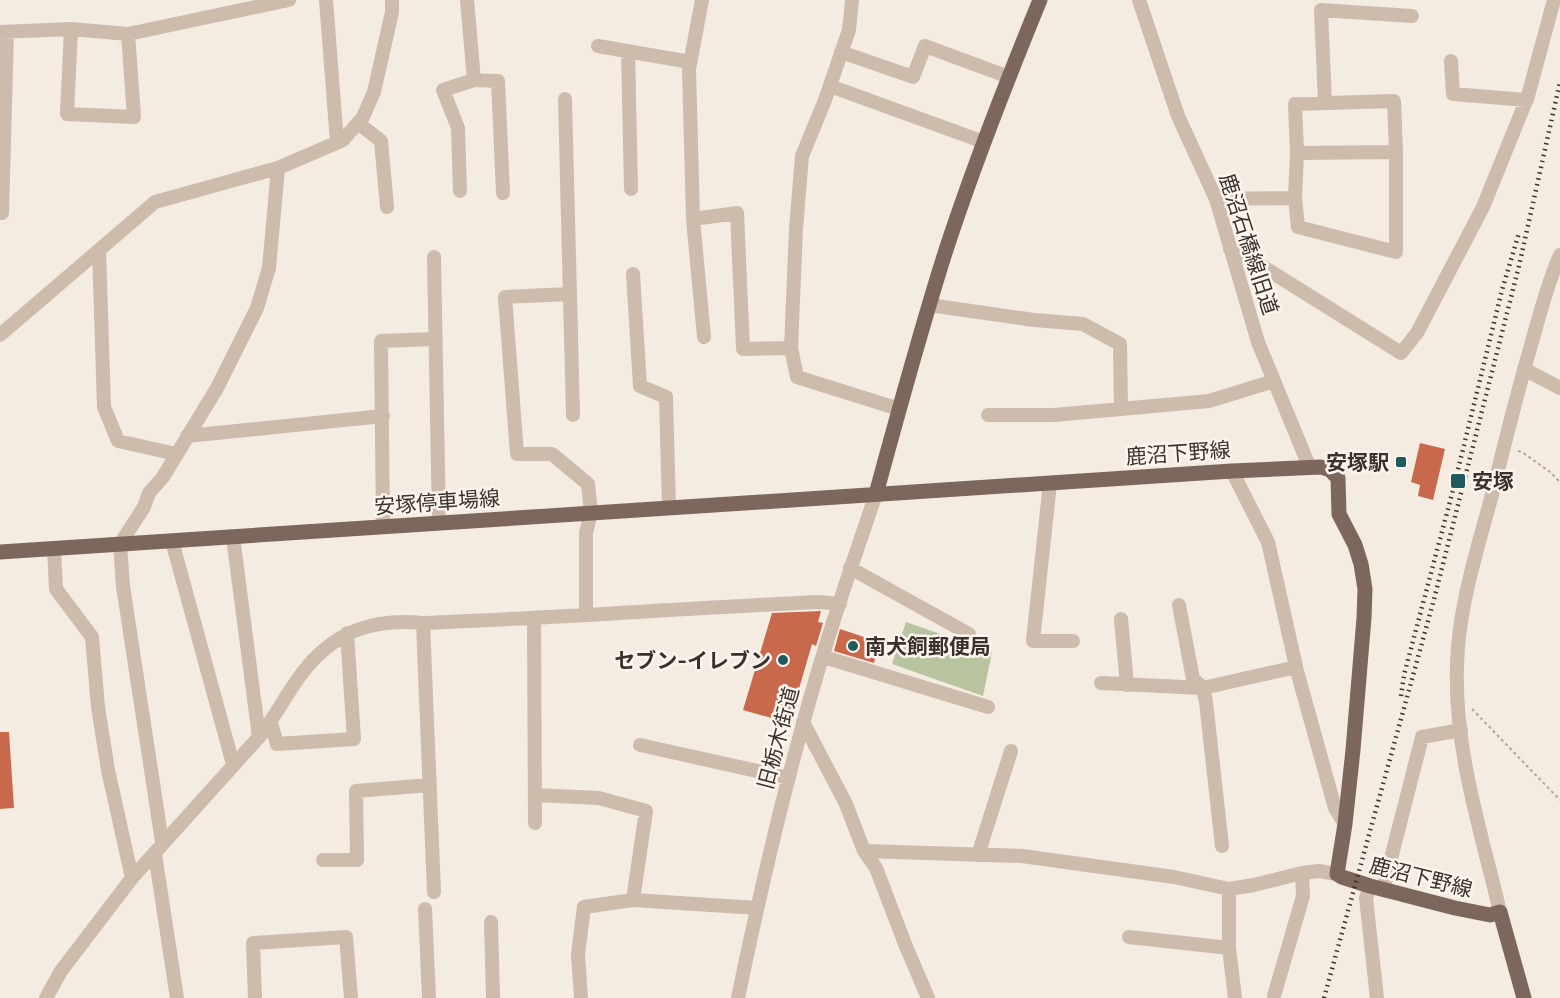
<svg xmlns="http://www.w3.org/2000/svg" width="1560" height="998" viewBox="0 0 1560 998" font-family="Inter,'Noto Sans JP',sans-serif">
<rect width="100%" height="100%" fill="#f4ebe1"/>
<path fill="#b8c4a0" d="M906 622 992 652 983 696 892 664Z"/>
<path fill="#c8694b" d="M1420 443 1445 449 1433 500 1418 496 1420 485 1411 482Z
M821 611 818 622 823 623 816 646 812 644 789 723 743 710 772 613Z
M840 629 879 642 874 663 834 651Z
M0 732H9L14 808 0 809Z"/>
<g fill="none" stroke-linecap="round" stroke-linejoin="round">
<path stroke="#b9a596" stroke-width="2" stroke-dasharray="3 3" stroke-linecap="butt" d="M1518 451 1522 452 1550 472 1560 482
M1472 709 1560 800"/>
<path stroke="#cdbbac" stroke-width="14" d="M326 0 337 142
M467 0 474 80 498 81 503 193
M702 0 689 69 693 219 737 213 743 349 791 348 797 377 899 409
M1139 0 1178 116 1216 199 1258 342 1309 466
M71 29 67 114 134 117 128 34
M0 32 71 29 128 34 289 0
M598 46 690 62
M628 51 631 189
M841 52 913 77 925 46 1009 77
M1451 61 1453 94 1527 100
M830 86 984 142
M565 99 573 415
M1325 103 1321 10 1412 16
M358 123 381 141 387 207
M1297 153 1295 104 1394 101 1396 152
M460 191 458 128 443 90 474 80
M1216 199 1295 198 1298 227 1396 252V152L1297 153 1295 198
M2 213 7 32
M693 219 704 337
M1230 249 1249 258 1401 353 1417 333 1483 207 1528 96 1554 0
M99 250 104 407 118 441 176 454
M434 257 439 523
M633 274 640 386 666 397 669 508
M570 294 505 297 517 454H552L588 484 591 513 586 533V614
M929 305 1034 320 1083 324 1120 344 1121 409
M0 335 155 202 278 168 343 140 363 117 374 92 392 12V0
M791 348 796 229 802 156 825 100 849 30 852 0
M1524 369 1560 388
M988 415H1054L1209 401 1274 381
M187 436 383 416
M1232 471 1268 542 1297 671 1335 808 1345 824
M1050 483 1033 641H1073
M383 527 381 341 435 339
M233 537 259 737
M172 541 233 764
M54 549 56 589 92 637 98 707 108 770 132 878 259 737C277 715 289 688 307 667 338 630 376 618 423 623 555 618 687 608 820 602L840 604
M850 568 969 634
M1179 605 1193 679 1203 688 1206 702 1222 846
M534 618 535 823
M1121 619 1127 685
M423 623 434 892
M824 657 988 707
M1101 683 1203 688 1296 667
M803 722 846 804 864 851 876 868 905 944 928 998
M271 723 277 744 354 739 347 633
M640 745 789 778
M535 795 599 798 646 811 633 900
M162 842 123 586 120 544 144 507 149 493 163 477 217 388 257 308 269 268 278 168
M864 851 1022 856 1174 877 1229 889 1254 885 1302 873 1319 871 1337 874
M155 854 177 998
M978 855 1011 751
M323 860H357L356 791 430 785
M1370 886 1366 898 1377 998
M1229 889V948L1235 998
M1383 890 1422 737 1461 730
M425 909 429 998
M1500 912C1481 831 1454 749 1457 666 1458 606 1479 545 1494 487 1506 437 1519 387 1533 338 1541 310 1548 282 1560 255
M491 922 493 998
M1129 937 1229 948
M1274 996 1303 896 1302 873
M46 998 61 971 132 878
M255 998 253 943 346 937 351 998
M581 998 578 954 584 907 633 900 757 908
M738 998C757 906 778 814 803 724 824 646 850 570 876 494"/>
<path stroke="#7d675c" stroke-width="15" d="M876 494C898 413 920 332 945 253 973 167 1006 83 1040 0
M0 552 1232 471 1321 467 1330 470 1338 478 1339 514 1355 545 1361 564 1365 589 1364 618 1353 750 1345 824 1337 874 1342 877 1370 886 1455 908 1490 915 1500 912 1524 998"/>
<path stroke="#3b302b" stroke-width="4.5" stroke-dasharray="1.5 4.5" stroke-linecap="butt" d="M1401 696 1404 675 1453 490 1502 290 1519 233
M1324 998 1433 603 1519 266 1560 82"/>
</g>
<g fill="#1f5a5e" stroke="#fbf5ee" stroke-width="2">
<rect x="1395" y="456" width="12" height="12" rx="3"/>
<rect x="1450" y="473" width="16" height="16" rx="3"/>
<circle cx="853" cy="646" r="6"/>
<circle cx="783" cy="660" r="6"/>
</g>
<g text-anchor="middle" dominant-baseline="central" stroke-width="5" stroke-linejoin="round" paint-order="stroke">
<g font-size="21" fill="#3b302b" stroke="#fbf5ee">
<text transform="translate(1249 244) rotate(72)">鹿沼石橋線旧道</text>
<text transform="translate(1178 453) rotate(-4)">鹿沼下野線</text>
<text transform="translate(437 502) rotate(-4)">安塚停車場線</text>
<text transform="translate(778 738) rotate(-75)">旧栃木街道</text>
<text transform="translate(1421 877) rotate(14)">鹿沼下野線</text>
</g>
<g font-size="21" font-weight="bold" fill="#3b302b" stroke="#fbf5ee" text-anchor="end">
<text x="1389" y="462">安塚駅</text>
<text x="1472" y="481" text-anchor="start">安塚</text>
<text x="865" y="646" text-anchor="start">南犬飼郵便局</text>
<text x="771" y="660">セブン-イレブン</text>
</g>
</g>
</svg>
